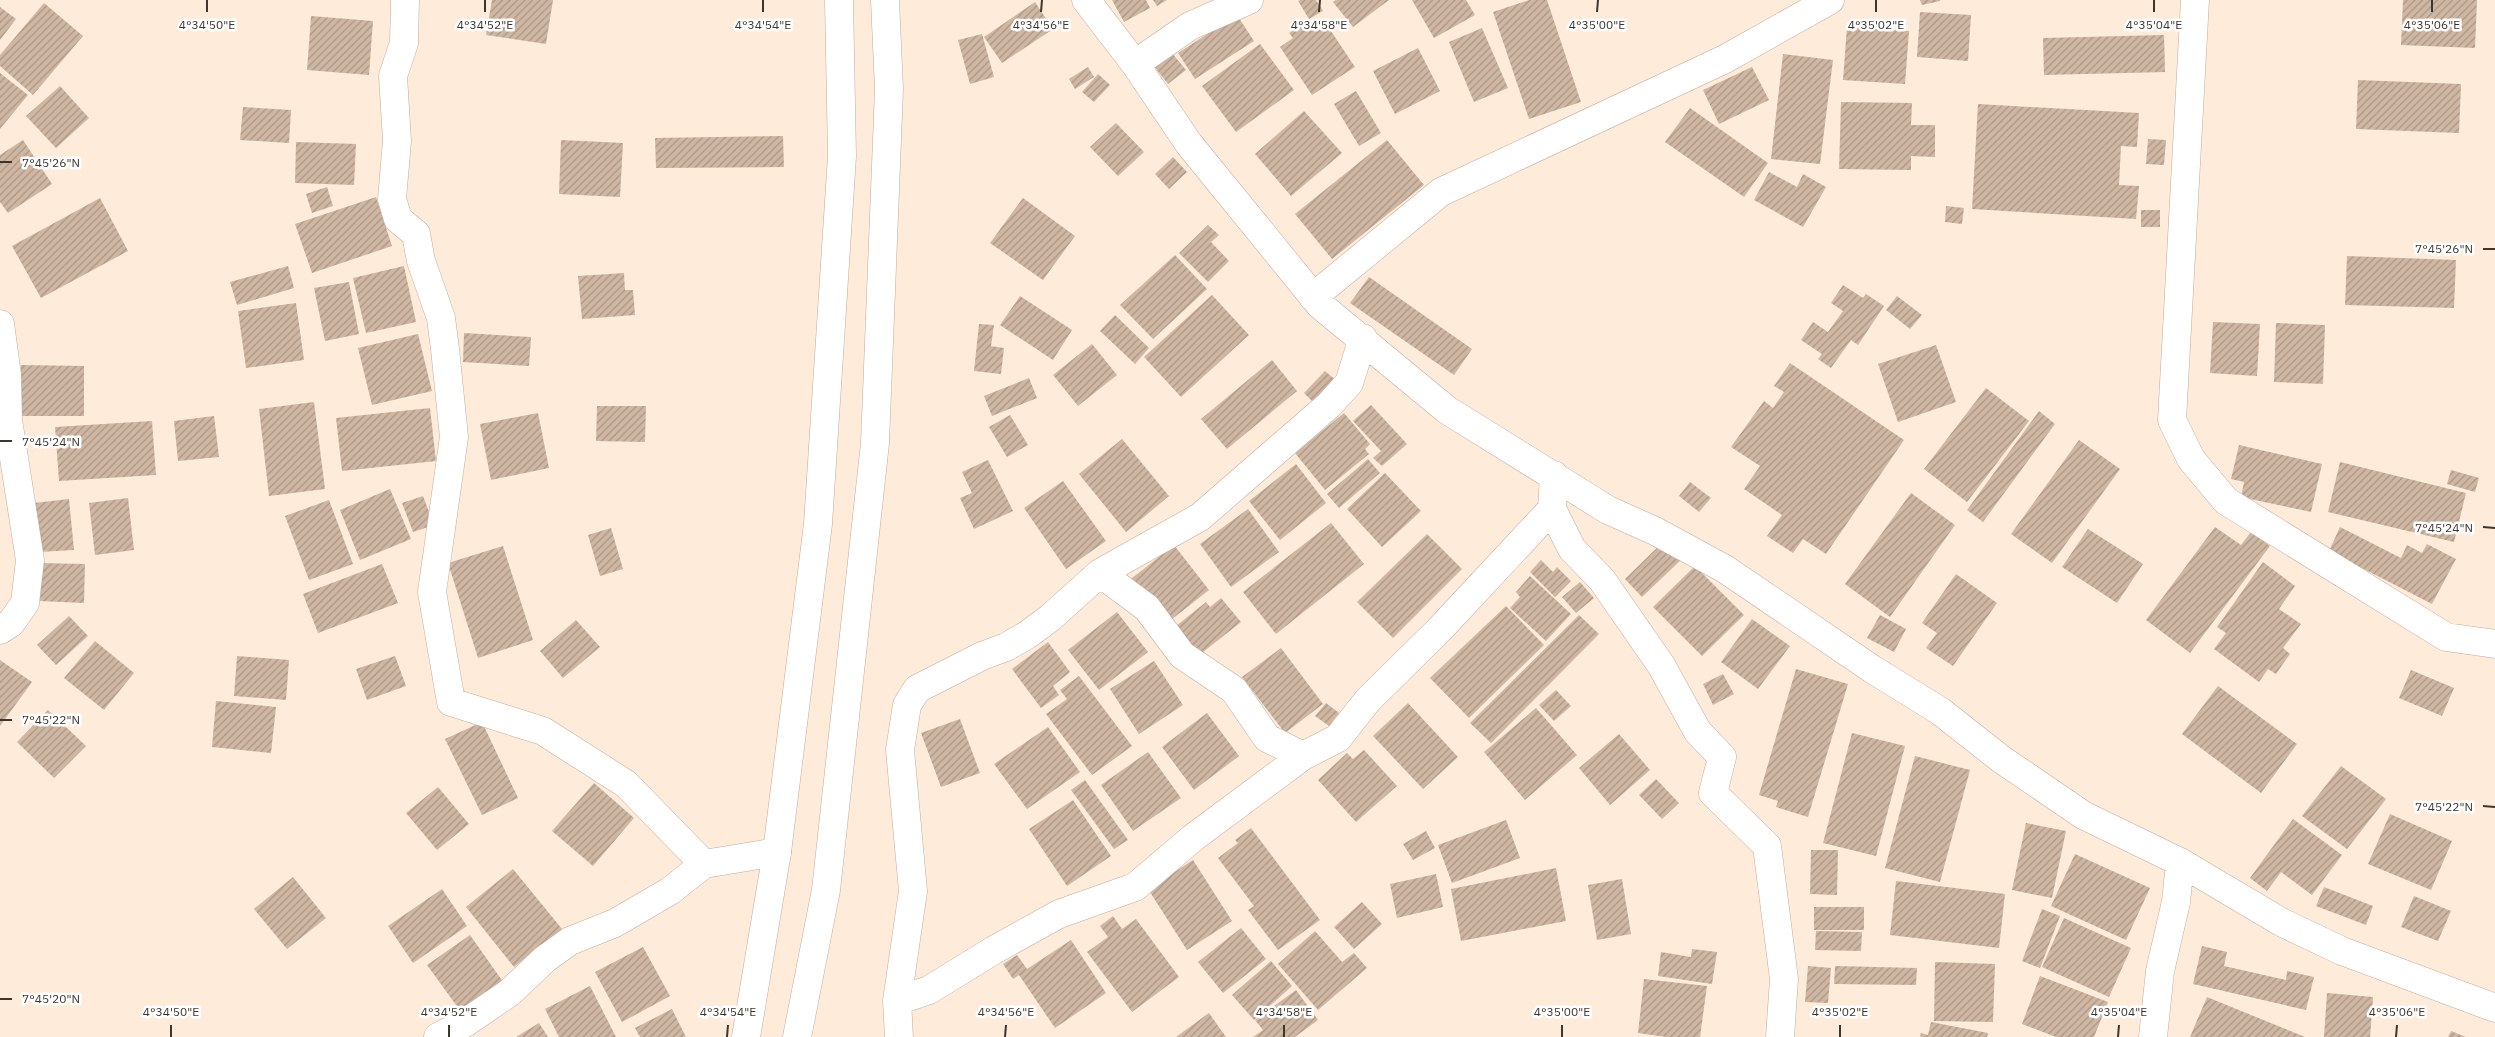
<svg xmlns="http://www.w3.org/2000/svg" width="2495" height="1037" font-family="'IBM Plex Sans',sans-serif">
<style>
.building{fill:url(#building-hatch)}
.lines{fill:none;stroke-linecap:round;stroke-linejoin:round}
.minor-casing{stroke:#c3ac97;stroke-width:29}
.secondary-casing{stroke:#c3ac97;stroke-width:29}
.minor{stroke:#fff;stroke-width:28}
.secondary{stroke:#fff;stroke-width:28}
.ticks{fill:none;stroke:#3e352c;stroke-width:2}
.ticks-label{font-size:12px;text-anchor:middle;fill:#3e352c;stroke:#fff;stroke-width:5;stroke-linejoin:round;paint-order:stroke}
</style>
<defs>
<pattern id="building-hatch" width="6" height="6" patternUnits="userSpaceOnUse" patternTransform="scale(1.25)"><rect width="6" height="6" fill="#cfb7a3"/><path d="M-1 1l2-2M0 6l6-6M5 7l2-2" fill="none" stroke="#a99685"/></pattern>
</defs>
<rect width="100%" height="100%" fill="#ffebda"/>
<path class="building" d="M 492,0 L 553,0 L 546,44 L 486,35 Z
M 1112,0 L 1146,0 L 1150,8 L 1124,22 Z
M 1153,0 L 1167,0 L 1157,6 Z
M 1300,0 L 1316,0 L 1323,11 L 1309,19 L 1298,1 Z
M 1336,0 L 1389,0 L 1353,27 L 1333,2 Z
M 1412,0 L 1466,0 L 1475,15 L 1434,38 Z
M 1529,0 L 1547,0 L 1581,102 L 1529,119 L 1493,12 Z
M 1920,0 L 1940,0 L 1940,1 L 1922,5 Z
M 2403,0 L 2477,0 L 2475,48 L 2401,45 Z
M 1035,2 L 1053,29 L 1002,63 L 984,37 Z
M 44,3 L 83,36 L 33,95 L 0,66 L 0,55 Z
M 0,7 L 16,19 L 0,40 Z
M 1920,12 L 1971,15 L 1968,61 L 1917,57 Z
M 1237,15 L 1254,41 L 1195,79 L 1178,53 Z
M 311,16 L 373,21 L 369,75 L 307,70 Z
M 1323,19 L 1355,67 L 1312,95 L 1280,47 L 1293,38 L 1289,33 L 1308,21 L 1311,27 Z
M 1847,27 L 1909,31 L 1905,84 L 1843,80 Z
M 1482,28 L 1508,88 L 1474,102 L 1449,42 Z
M 982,34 L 994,77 L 970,84 L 958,40 Z
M 2164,35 L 2165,72 L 2044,75 L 2043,38 Z
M 1260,44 L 1294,90 L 1236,132 L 1202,86 Z
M 1167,47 L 1186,70 L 1168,84 L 1150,61 Z
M 1418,48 L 1440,91 L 1395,114 L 1373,71 Z
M 1783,54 L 1833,60 L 1820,164 L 1771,159 Z
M 1088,67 L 1094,77 L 1075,89 L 1069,79 Z
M 1752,67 L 1769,100 L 1719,124 L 1703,90 Z
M 0,73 L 28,95 L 0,129 Z
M 1098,74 L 1110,85 L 1094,102 L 1082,92 Z
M 2358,80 L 2461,84 L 2459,133 L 2356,129 Z
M 60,86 L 89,118 L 56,148 L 26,116 Z
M 1356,91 L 1381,133 L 1359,146 L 1334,104 Z
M 1841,102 L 1912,103 L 1911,125 L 1935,125 L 1935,157 L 1911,156 L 1911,170 L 1839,169 Z
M 1978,104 L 2139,113 L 2137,147 L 2121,146 L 2119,185 L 2139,186 L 2136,219 L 1972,209 Z
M 243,107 L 291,110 L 289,143 L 240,140 Z
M 1690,108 L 1768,163 L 1744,197 L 1665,142 Z
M 1304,111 L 1342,153 L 1291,196 L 1255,154 Z
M 1116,123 L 1144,152 L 1118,176 L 1090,147 Z
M 783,136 L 784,167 L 656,168 L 655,138 Z
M 2148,139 L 2166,140 L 2164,165 L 2146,164 Z
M 23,140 L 52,184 L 8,213 L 0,202 L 0,155 Z
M 561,140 L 623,143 L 620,197 L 559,194 Z
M 1387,140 L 1424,185 L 1332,259 L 1295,214 Z
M 296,142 L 356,144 L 354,185 L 295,183 Z
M 1173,157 L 1187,172 L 1169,189 L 1155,174 Z
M 1769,172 L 1797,187 L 1803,174 L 1826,187 L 1803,227 L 1754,200 Z
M 327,187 L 333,206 L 312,213 L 306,194 Z
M 376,197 L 392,246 L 312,273 L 295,224 Z
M 100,198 L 128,251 L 41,298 L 12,246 Z
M 1023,198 L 1075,236 L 1043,280 L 990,243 Z
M 1946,206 L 1964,208 L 1962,224 L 1945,222 Z
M 2141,210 L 2160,210 L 2160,227 L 2141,227 Z
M 1208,225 L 1219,235 L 1211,242 L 1229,261 L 1208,282 L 1179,253 Z
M 1175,255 L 1207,289 L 1153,339 L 1120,305 Z
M 2347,256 L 2456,260 L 2454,308 L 2345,305 Z
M 288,266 L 294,288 L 237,305 L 230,282 Z
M 404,266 L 416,322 L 366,333 L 353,278 Z
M 624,273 L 625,290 L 633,290 L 635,315 L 582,319 L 578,276 Z
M 1369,277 L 1472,349 L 1454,375 L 1350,303 Z
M 349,282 L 359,334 L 325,341 L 314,288 Z
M 1843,285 L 1863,298 L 1866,294 L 1884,306 L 1858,345 L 1851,340 L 1831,368 L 1818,359 L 1822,354 L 1801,340 L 1813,322 L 1828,332 L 1843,311 L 1831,303 Z
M 1212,295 L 1249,335 L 1181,397 L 1144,357 Z
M 1020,296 L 1072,330 L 1053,360 L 1000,325 Z
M 1897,296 L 1922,315 L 1910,329 L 1886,310 Z
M 296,303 L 304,360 L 246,368 L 238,311 Z
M 1115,315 L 1149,348 L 1135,364 L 1100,331 Z
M 2213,322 L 2260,324 L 2257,376 L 2210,373 Z
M 2276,323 L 2325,325 L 2323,384 L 2274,382 Z
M 979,324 L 994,325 L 991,346 L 1004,348 L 1001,374 L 974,371 Z
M 464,333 L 531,337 L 529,366 L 463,362 Z
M 418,334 L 432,391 L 372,405 L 358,348 Z
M 1092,344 L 1117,375 L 1078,406 L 1053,375 Z
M 1936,345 L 1956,402 L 1898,422 L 1878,364 Z
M 1272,360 L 1297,391 L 1227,449 L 1201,419 Z
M 1790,363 L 1904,440 L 1826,554 L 1803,539 L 1793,553 L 1767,536 L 1782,515 L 1744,489 L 1760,466 L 1731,447 L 1764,401 L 1773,408 L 1784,392 L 1774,386 Z
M 21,365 L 84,366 L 84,416 L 20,416 Z
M 1325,371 L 1338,382 L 1316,405 L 1304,393 Z
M 1029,378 L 1037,398 L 992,416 L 984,396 Z
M 1986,388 L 2029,421 L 1967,502 L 1924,469 Z
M 314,402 L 325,489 L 269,496 L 259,409 Z
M 1371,405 L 1407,444 L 1382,466 L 1373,458 L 1381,451 L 1353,421 Z
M 597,406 L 646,406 L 645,442 L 596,441 Z
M 430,408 L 436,461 L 342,471 L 336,418 Z
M 2039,411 L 2055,424 L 1983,522 L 1967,510 Z
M 538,413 L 549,468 L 491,480 L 480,424 Z
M 1344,413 L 1370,444 L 1365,449 L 1369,454 L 1325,490 L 1295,453 Z
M 1010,415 L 1028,445 L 1007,457 L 989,427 Z
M 214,416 L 219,457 L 178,461 L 174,421 Z
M 152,421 L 156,475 L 59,481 L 55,427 Z
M 1122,439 L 1169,496 L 1126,532 L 1079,474 Z
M 2079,440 L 2120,469 L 2052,563 L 2011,534 Z
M 2239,445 L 2322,464 L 2311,512 L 2241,497 L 2244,482 L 2231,479 Z
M 1368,459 L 1380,473 L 1339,508 L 1327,494 Z
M 988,460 L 1013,511 L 974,529 L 960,498 L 972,493 L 962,472 Z
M 2340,462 L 2466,493 L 2454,542 L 2328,512 Z
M 1296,464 L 1326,503 L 1280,540 L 1249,501 Z
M 2451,470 L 2479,478 L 2475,492 L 2447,484 Z
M 1385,473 L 1421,511 L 1382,547 L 1347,509 Z
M 1063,481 L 1106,541 L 1066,569 L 1024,508 Z
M 1690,482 L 1711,498 L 1699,512 L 1679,496 Z
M 390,489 L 411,539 L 360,560 L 340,510 Z
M 1911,493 L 1955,525 L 1890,617 L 1845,584 Z
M 423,496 L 434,525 L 413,532 L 402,503 Z
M 128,498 L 134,550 L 95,555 L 89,503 Z
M 69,499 L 74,550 L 39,552 L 34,503 Z
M 329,500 L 353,564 L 309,580 L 285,516 Z
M 1248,509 L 1279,552 L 1231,587 L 1200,544 Z
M 1331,523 L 1364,564 L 1276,634 L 1243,592 Z
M 2215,527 L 2241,545 L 2251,532 L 2270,546 L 2190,653 L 2146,620 Z
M 2340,527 L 2401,558 L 2407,545 L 2422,553 L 2427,544 L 2456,559 L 2432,604 L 2329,551 Z
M 611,528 L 623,569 L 600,576 L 588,535 Z
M 2088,529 L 2143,564 L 2117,603 L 2062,567 Z
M 1427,534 L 1462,569 L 1393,638 L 1357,602 Z
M 1666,539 L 1683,558 L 1642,597 L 1625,579 Z
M 1174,545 L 1209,590 L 1167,623 L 1131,579 Z
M 503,546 L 533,640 L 478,658 L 448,563 Z
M 1541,560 L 1553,572 L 1557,567 L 1571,581 L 1555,597 L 1530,572 Z
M 2263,562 L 2295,586 L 2279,609 L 2301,624 L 2283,648 L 2290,654 L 2276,674 L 2268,669 L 2259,682 L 2214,649 L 2226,633 L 2217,627 Z
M 41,563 L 85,564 L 84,603 L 40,601 Z
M 382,564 L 398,603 L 318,633 L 303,594 Z
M 1695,566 L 1744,615 L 1702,656 L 1653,607 Z
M 1956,574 L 1997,603 L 1953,666 L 1926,648 L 1937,633 L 1922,623 Z
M 1530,576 L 1571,614 L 1546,641 L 1510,608 L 1520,597 L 1516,592 Z
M 1580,582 L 1594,598 L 1576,613 L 1562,597 Z
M 1221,598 L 1241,622 L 1193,660 L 1170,631 L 1206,602 L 1210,607 Z
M 1506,606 L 1544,645 L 1469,718 L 1430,678 Z
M 1117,612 L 1148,652 L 1099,690 L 1068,650 Z
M 1579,615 L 1599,634 L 1491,743 L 1470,723 Z
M 1880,615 L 1906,629 L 1894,652 L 1867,638 Z
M 69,616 L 88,636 L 56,665 L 37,645 Z
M 1752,619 L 1790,646 L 1758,689 L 1721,662 Z
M 576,620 L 600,647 L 563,678 L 540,651 Z
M 95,641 L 134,673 L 104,710 L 64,678 Z
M 1048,642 L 1070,672 L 1053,686 L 1059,695 L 1041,708 L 1012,669 Z
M 1281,648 L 1323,704 L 1285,733 L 1242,677 Z
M 237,656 L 289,660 L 286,700 L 234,696 Z
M 395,656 L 406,686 L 367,700 L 356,669 Z
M 0,660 L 32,682 L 0,726 Z
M 1154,661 L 1183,705 L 1139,734 L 1110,689 Z
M 1796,669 L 1848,684 L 1808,817 L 1776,807 L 1778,801 L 1759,795 Z
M 2411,670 L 2454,688 L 2442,716 L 2399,698 Z
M 1723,674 L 1734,694 L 1713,705 L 1703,684 Z
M 1079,676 L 1132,746 L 1092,775 L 1046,714 L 1067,699 L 1060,690 Z
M 2218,686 L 2297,744 L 2261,793 L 2182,734 Z
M 1556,690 L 1571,706 L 1554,721 L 1539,705 Z
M 216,701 L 276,707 L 271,753 L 212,747 Z
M 1326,703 L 1339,713 L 1329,726 L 1315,716 Z
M 1408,703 L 1458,757 L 1423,789 L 1373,736 Z
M 1536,708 L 1577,755 L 1525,800 L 1484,752 Z
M 48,710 L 86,746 L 54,778 L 17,742 Z
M 1207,713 L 1239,756 L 1194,790 L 1162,747 Z
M 960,719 L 980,773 L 941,787 L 921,733 Z
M 482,722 L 518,798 L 482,815 L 445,739 Z
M 1048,727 L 1080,772 L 1027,809 L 994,764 Z
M 1852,733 L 1905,746 L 1876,856 L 1823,843 Z
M 1619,734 L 1650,770 L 1610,805 L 1579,768 Z
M 1364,750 L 1397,786 L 1356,822 L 1318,780 L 1347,753 L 1353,759 Z
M 1148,752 L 1181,798 L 1133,831 L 1101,785 Z
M 1915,756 L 1970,770 L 1940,882 L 1885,868 Z
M 2341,766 L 2386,799 L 2347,849 L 2302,816 Z
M 1656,779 L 1679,803 L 1662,819 L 1639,795 Z
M 1085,780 L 1128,840 L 1114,849 L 1071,790 Z
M 594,783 L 634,818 L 593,866 L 552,831 Z
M 438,787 L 469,824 L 437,850 L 406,813 Z
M 1073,800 L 1111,856 L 1067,886 L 1029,829 Z
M 2390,814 L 2452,841 L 2431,890 L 2368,864 Z
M 2293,819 L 2342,855 L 2312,895 L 2281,872 L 2267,891 L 2250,878 Z
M 1506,820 L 1520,858 L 1452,883 L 1438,845 Z
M 2026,823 L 2066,831 L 2052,898 L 2012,890 Z
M 1251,828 L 1320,920 L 1278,950 L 1248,910 L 1254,906 L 1218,858 L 1238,843 L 1235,840 Z
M 1426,831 L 1435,848 L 1413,860 L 1403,844 Z
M 1811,850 L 1838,850 L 1837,895 L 1810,894 Z
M 2075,854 L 2150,888 L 2126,940 L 2051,906 Z
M 1193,860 L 1232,921 L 1187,950 L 1148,889 Z
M 1556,868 L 1566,921 L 1461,941 L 1451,889 Z
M 513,869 L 562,929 L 514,967 L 466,907 Z
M 1436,874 L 1443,907 L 1397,918 L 1390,884 Z
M 293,877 L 326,918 L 287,949 L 254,909 Z
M 1622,879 L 1631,934 L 1597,940 L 1588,885 Z
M 1896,881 L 2005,894 L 1999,948 L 1890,935 Z
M 2324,887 L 2373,906 L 2366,925 L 2316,906 Z
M 442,889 L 467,926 L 413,963 L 388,926 Z
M 2414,896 L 2451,911 L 2438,941 L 2401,927 Z
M 1362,902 L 1382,924 L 1354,949 L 1334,927 Z
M 1814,907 L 1864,907 L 1864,930 L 1814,930 Z
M 2042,909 L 2060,916 L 2040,968 L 2022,961 Z
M 1113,916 L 1122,929 L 1136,919 L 1179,977 L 1132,1012 L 1087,952 L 1108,937 L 1100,926 Z
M 2064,918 L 2131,948 L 2109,997 L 2042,967 Z
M 1241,928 L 1266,959 L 1223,993 L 1198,962 Z
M 1315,931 L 1342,962 L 1354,953 L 1367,968 L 1318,1010 L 1278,964 Z
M 1816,931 L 1862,932 L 1861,951 L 1815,950 Z
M 470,935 L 506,986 L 464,1016 L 427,965 Z
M 1071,940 L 1106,993 L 1055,1028 L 1019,975 L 1013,979 L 1003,964 L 1017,955 L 1027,969 Z
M 2202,946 L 2227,952 L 2224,966 L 2286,980 L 2287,971 L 2314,977 L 2306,1010 L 2193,984 Z
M 643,947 L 670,996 L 622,1022 L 595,972 Z
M 1692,949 L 1717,952 L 1712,984 L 1658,976 L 1661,952 L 1691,957 Z
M 1271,961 L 1292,986 L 1254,1020 L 1232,995 Z
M 1935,962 L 1995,964 L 1993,1022 L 1934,1021 Z
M 1808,966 L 1831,968 L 1828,1003 L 1805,1002 Z
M 1835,966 L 1917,968 L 1916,985 L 1834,984 Z
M 2040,976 L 2108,1002 L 2094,1037 L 2056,1037 L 2022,1024 Z
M 1644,979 L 1707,986 L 1700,1037 L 1666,1037 L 1638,1033 Z
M 590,986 L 616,1037 L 559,1037 L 545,1009 Z
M 1296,990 L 1318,1020 L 1295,1037 L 1253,1037 L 1263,1030 L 1255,1020 Z
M 2327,993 L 2373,997 L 2370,1037 L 2324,1037 Z
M 2207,997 L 2305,1037 L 2190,1037 Z
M 672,1009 L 686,1037 L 640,1037 L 635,1028 Z
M 1209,1013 L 1226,1037 L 1176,1037 Z
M 1931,1022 L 1988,1033 L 1987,1037 L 1920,1037 L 1921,1033 L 1928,1035 Z
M 539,1023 L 548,1037 L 516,1037 Z
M 2451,1031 L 2466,1037 L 2448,1037 Z"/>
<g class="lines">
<defs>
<path id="minor" d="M 405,0 L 404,43 L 393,76 L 397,141 L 392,199 L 398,219 L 416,234 L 421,261 L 441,318 L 445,349 L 454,437 L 432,592 L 451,702 L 543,731 L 626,784 L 704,864
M 1086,0 L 1135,64 L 1189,144 L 1320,305 L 1447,410 L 1608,510 L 1655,531 L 1725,569 L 1872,669 L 1940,711 L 2001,759 L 2083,815 L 2180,862 L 2281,922 L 2342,951 L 2495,1008
M 2195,0 L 2172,420 L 2191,459 L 2226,501 L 2446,637 L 2495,644
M 1135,64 L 1190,26 L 1249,0
M 1313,297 L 1441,192 L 1725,59 L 1830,0
M 0,324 L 7,375 L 8,420 L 30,560 L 25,603 L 11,623 L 0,630
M 1554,475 L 1552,509 L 1572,549 L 1602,580 L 1661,665 L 1698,732 L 1722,757 L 1713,793 L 1767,846 L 1784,979 L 1780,1037
M 1100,573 L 1147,608 L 1182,655 L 1234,690 L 1267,738 L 1303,756 L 1338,738 L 1368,700 L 1440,629 L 1552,509
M 897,1001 L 929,990 L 994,950 L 1059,914 L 1135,887 L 1194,837 L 1303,756
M 438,1037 L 465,1023 L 509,993 L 545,959 L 570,941 L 615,923 L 670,891 L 704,864 L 777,852
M 899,1037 L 897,1001 L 913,891 L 900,750 L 907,705 L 917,689 L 982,656 L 1006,647 L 1027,635 L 1050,618 L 1100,573 L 1200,517 L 1329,405 L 1349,383 L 1363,338
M 2153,1037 L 2160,971 L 2176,902 L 2180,862"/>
<path id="secondary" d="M 746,1037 L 777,852 L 818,524 L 842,156 L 839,0
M 797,1037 L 826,890 L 875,443 L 889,89 L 885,0"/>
</defs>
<use href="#minor" class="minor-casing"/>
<use href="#secondary" class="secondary-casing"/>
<use href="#minor" class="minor"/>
<use href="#secondary" class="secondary"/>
</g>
<path class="ticks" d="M 207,12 L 207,0M 485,12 L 485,0M 763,12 L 763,0M 1041,12 L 1042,0M 1319,12 L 1320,0M 1597,12 L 1598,0M 1876,12 L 1876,0M 2154,12 L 2154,0M 2432,12 L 2432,0M 0,162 L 12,162M 2483,249 L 2495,249M 0,441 L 12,441M 2483,527 L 2495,528M 0,720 L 12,720M 2483,806 L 2495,807M 0,999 L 12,999M 171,1037 L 171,1025M 449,1037 L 449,1025M 727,1037 L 728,1025M 1005,1037 L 1006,1025M 1284,1037 L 1284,1025M 1562,1037 L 1562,1025M 1840,1037 L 1840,1025M 2118,1037 L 2119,1025M 2396,1037 L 2397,1025"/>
<g class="ticks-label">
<text x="207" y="29">4°34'50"E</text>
<text x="485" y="29">4°34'52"E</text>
<text x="763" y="29">4°34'54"E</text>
<text x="1041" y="29">4°34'56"E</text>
<text x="1319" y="29">4°34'58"E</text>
<text x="1597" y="29">4°35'00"E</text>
<text x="1876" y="29">4°35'02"E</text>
<text x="2154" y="29">4°35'04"E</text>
<text x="2432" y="29">4°35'06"E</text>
<text x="51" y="167">7°45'26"N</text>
<text x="2444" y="253">7°45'26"N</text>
<text x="51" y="446">7°45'24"N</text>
<text x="2444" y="532">7°45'24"N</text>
<text x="51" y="724">7°45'22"N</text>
<text x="2444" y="811">7°45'22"N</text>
<text x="51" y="1003">7°45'20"N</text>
<text x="171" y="1016">4°34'50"E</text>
<text x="449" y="1016">4°34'52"E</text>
<text x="728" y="1016">4°34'54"E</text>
<text x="1006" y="1016">4°34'56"E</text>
<text x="1284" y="1016">4°34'58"E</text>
<text x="1562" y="1016">4°35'00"E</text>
<text x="1840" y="1016">4°35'02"E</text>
<text x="2119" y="1016">4°35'04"E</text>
<text x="2397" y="1016">4°35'06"E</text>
</g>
</svg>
